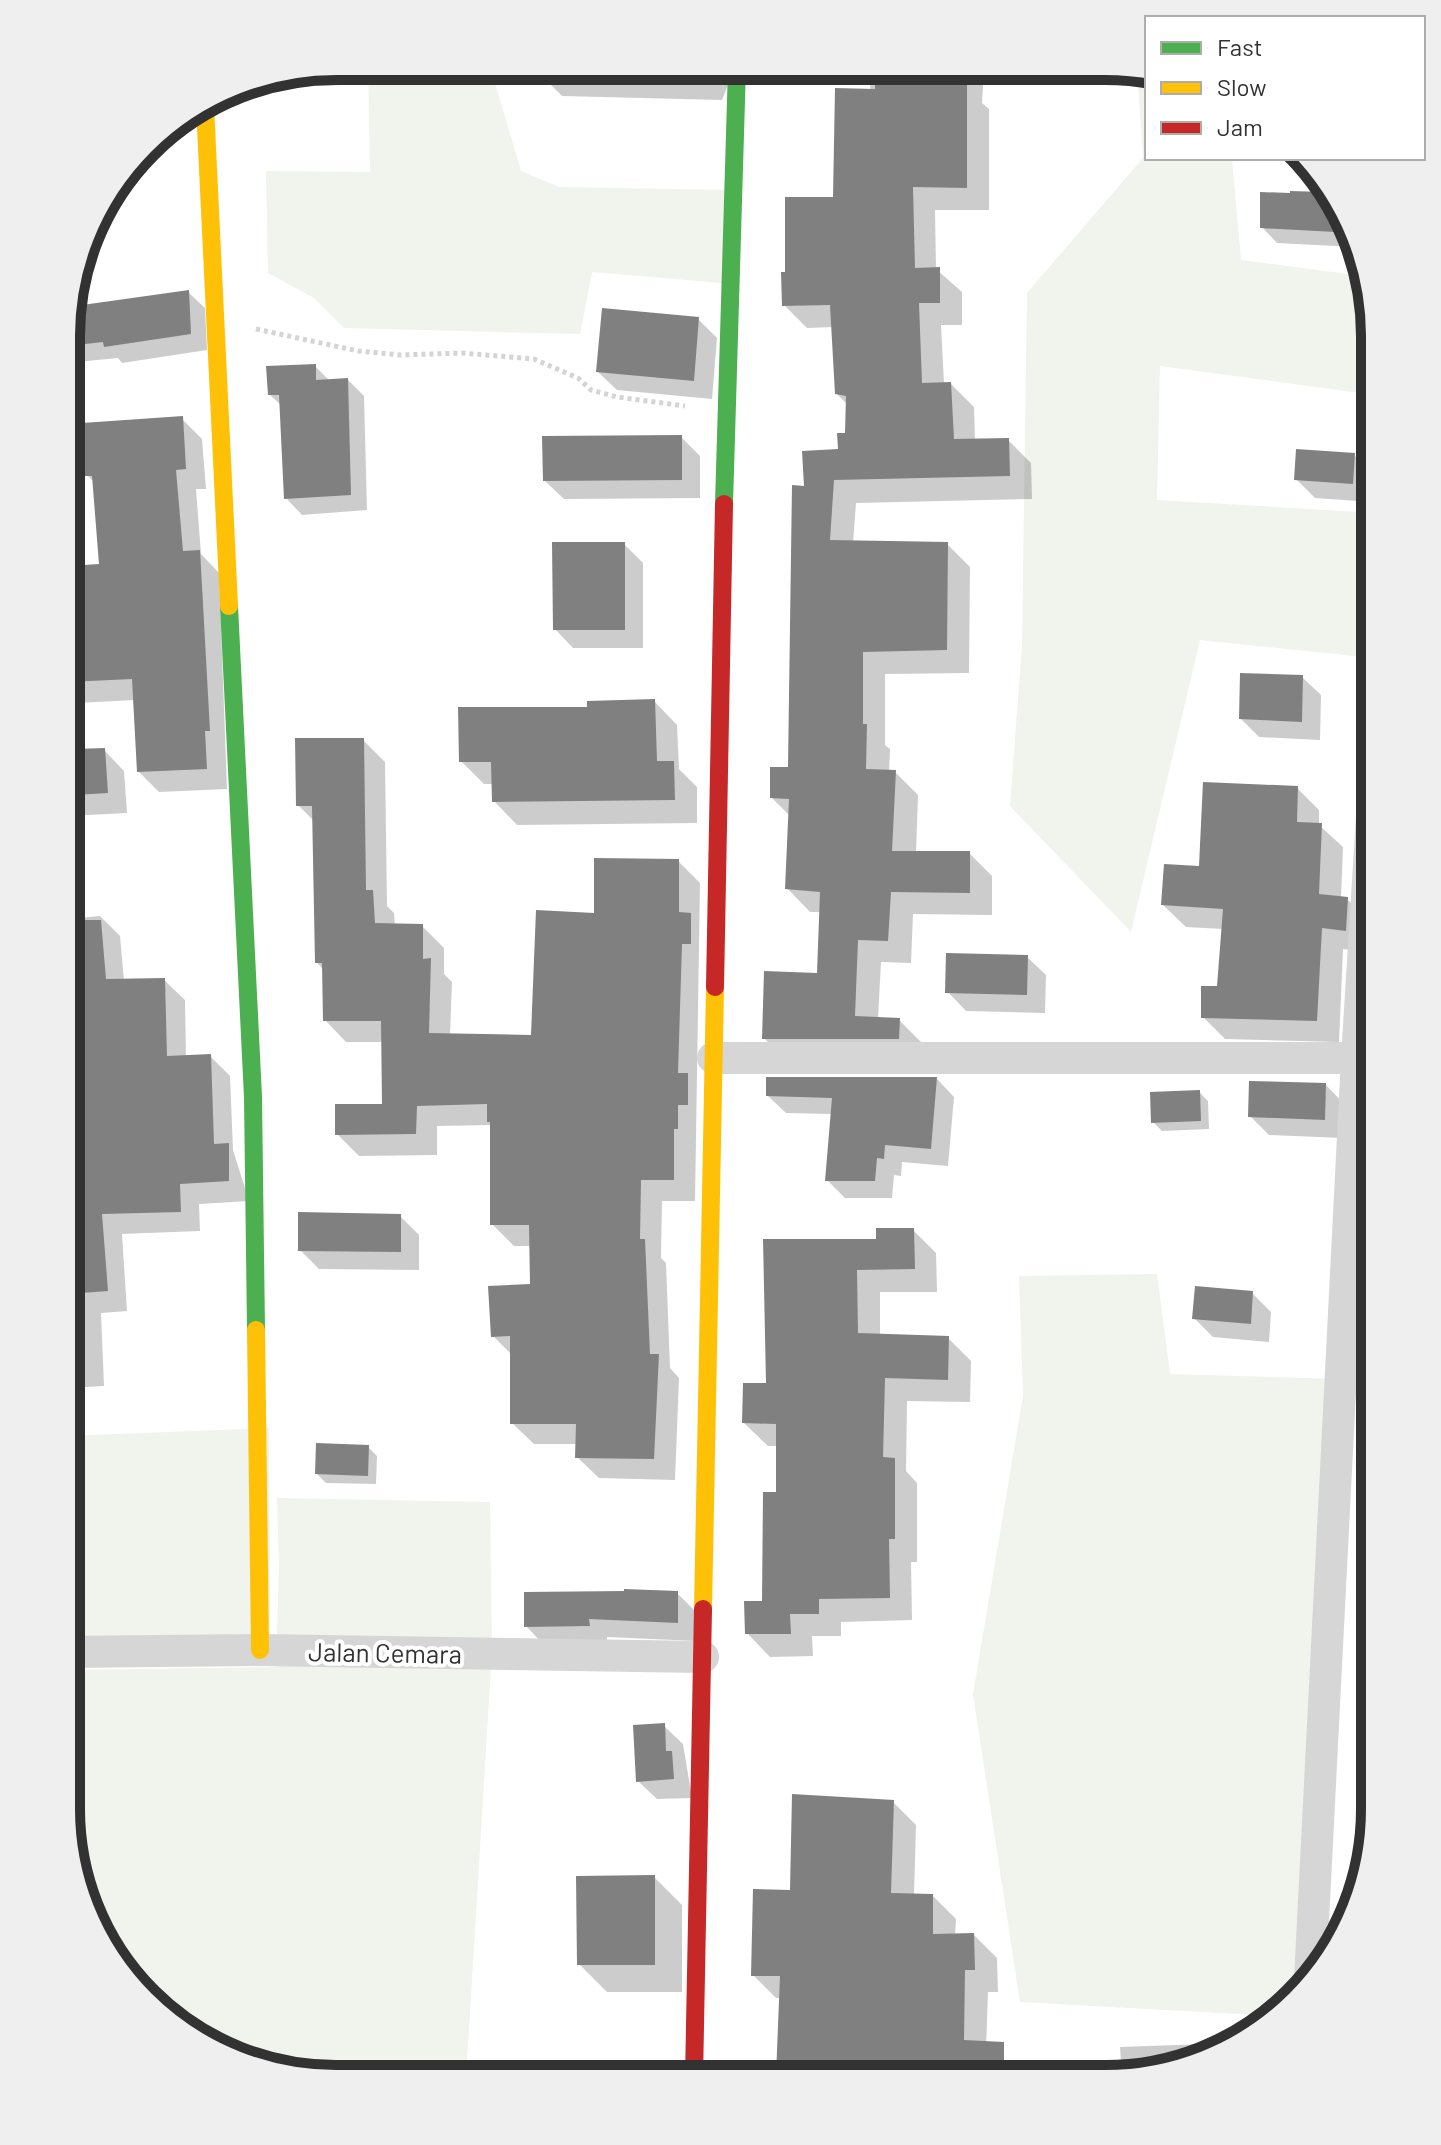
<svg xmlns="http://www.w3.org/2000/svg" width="1441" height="2145" font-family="Barlow,sans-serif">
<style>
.green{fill:#f1f3ed}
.shadow{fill:#0003}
.building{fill:#808080}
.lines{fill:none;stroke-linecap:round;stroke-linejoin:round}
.path{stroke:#d4d4d4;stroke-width:5;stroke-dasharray:4 4;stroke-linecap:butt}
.street{stroke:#d6d6d6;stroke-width:32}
.fast{stroke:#4caf50;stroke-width:18}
.slow{stroke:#ffc107;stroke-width:18}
.jam{stroke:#c62828;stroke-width:18}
.labels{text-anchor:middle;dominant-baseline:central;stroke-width:8;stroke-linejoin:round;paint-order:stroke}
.street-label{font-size:26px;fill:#323232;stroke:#fff}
.rim{fill:none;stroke:#323232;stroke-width:10}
</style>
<rect width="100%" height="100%" fill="#fff"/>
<path class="green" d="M 368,66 L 490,66 L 521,171 L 559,187 L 732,190 L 733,284 L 592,272 L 580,334 L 344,328 L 314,298 L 268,273 L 266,171 L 370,172 Z
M 1137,68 L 1147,71 L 1147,158 L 1235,158 L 1232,159 L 1241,260 L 1363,276 L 1375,336 L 1375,395 L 1160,366 L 1157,500 L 1375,513 L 1375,658 L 1200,640 L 1131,932 L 1010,806 L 1022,646 L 1027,293 L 1143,158 Z
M 1157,1274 L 1170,1374 L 1341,1379 L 1313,1976 L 1276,2016 L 1020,2002 L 973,1694 L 1023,1396 L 1019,1276 Z
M 269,1428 L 270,1654 L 66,1657 L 67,1436 Z
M 277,1498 L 490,1502 L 492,1651 L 466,2077 L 301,2077 L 172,2023 L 87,1913 L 66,1809 L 66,1670 L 276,1667 L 279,1566 Z"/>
<path class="shadow" d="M 336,66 L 345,66 L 346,85 L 272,87 L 263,78 Z
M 540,67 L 735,67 L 722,100 L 562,96 L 540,74 Z
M 871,68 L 984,68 L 982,103 L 989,109 L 989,210 L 935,210 L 936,269 L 962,292 L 962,325 L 941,325 L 944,384 L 951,384 L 974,407 L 975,440 L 1008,440 L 1031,463 L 1032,499 L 856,503 L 853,543 L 947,544 L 970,567 L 969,673 L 885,674 L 885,745 L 890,749 L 889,772 L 895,772 L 918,795 L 916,853 L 969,853 L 992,876 L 992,915 L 913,914 L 911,963 L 881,962 L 878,1019 L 899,1020 L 922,1043 L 786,1061 L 764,1038 L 819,975 L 821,912 L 810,912 L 787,888 L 790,816 L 772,798 L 790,769 L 806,488 L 840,451 L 847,435 L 848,405 L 837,394 L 833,327 L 807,328 L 784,305 L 787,274 L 835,199 L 870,91 Z
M 1325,195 L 1354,232 L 1355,247 L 1277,243 L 1262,227 Z
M 80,265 L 83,307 L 188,292 L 205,308 L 207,350 L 122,363 L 118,358 L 77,362 L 68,354 L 68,300 Z
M 698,319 L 717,338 L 712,399 L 617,390 L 598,372 Z
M 315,366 L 330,381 L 348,380 L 364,396 L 367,510 L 302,515 L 286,498 L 282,406 L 270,395 Z
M 182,419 L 202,439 L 206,489 L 196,489 L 201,554 L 219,573 L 227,789 L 159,792 L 139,772 L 135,700 L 77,703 L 76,751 L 104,750 L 124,771 L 127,813 L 68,816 L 68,568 L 102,566 L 95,483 L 87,475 Z
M 681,437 L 700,456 L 700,498 L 564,499 L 545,481 Z
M 1354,455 L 1373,474 L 1371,502 L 1315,498 L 1296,479 Z
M 624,544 L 643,563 L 643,648 L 573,648 L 555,629 Z
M 1302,677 L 1321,695 L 1320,740 L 1259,737 L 1241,719 Z
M 654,701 L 677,725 L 679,769 L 697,787 L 697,823 L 517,825 L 494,801 L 493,784 L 484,784 L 461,761 L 589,709 Z
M 363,740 L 385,762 L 387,906 L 394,913 L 395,926 L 422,926 L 444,948 L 444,974 L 452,982 L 450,1035 L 533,1037 L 596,915 L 678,861 L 700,883 L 695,1201 L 662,1201 L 661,1258 L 666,1263 L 670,1368 L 679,1378 L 675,1480 L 599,1478 L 577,1457 L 577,1444 L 534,1444 L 512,1423 L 512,1355 L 493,1336 L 532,1286 L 532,1246 L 514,1246 L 492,1224 L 492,1125 L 437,1126 L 437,1155 L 359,1156 L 337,1134 L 384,1106 L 384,1042 L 346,1042 L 325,1020 L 324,970 L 317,963 L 314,821 L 298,805 Z
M 1297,788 L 1319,810 L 1319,825 L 1343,847 L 1341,898 L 1347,899 L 1369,921 L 1367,952 L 1343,949 L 1339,1042 L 1225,1039 L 1203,1017 L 1219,988 L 1223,929 L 1186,927 L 1163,905 L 1200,868 Z
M 100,916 L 120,936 L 124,981 L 164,980 L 185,1000 L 186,1057 L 210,1056 L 230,1076 L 233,1150 L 249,1201 L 199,1204 L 200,1231 L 122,1234 L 127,1311 L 101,1313 L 104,1386 L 67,1388 L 67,919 Z
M 1027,957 L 1046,975 L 1045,1013 L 966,1011 L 948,992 Z
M 937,1079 L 954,1097 L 948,1166 L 902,1162 L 901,1176 L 894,1175 L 892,1198 L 845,1198 L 827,1180 L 832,1114 L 786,1113 L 768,1096 Z
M 1326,1085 L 1344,1104 L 1343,1138 L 1269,1135 L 1250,1116 Z
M 1199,1092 L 1208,1101 L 1209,1129 L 1162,1131 L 1153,1122 Z
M 400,1216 L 419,1235 L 419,1270 L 319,1269 L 300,1250 Z
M 913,1230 L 936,1253 L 937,1292 L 880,1292 L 880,1336 L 948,1338 L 971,1361 L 970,1402 L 907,1401 L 906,1471 L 917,1483 L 917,1562 L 911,1562 L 912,1620 L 841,1622 L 841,1636 L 812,1636 L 813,1656 L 770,1657 L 747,1633 L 764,1603 L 778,1494 L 778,1446 L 768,1446 L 744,1423 L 768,1385 L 878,1241 Z
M 1252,1293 L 1271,1312 L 1269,1342 L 1213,1337 L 1194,1318 Z
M 368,1447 L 377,1456 L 376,1484 L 326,1483 L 317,1474 Z
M 677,1593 L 696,1612 L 696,1641 L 607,1637 L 607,1644 L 544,1645 L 526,1626 Z
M 664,1726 L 683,1744 L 692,1798 L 657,1799 L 638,1781 Z
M 893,1802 L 916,1825 L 914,1896 L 933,1896 L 956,1919 L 955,1936 L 974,1935 L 997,1958 L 998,1992 L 988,1992 L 986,2049 L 1003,2066 L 1003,2079 L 778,2078 L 781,1998 L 776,1998 L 753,1975 L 791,1892 Z
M 654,1877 L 682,1905 L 682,1992 L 607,1992 L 579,1964 Z
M 1235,2043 L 1209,2058 L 1122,2076 L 1120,2047 Z"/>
<path class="building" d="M 875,83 L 967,84 L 967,188 L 913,187 L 915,268 L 940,267 L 940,303 L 919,303 L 922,383 L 951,382 L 954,439 L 1009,438 L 1010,476 L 834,480 L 830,540 L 948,542 L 947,650 L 863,652 L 863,724 L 867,724 L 866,769 L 896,770 L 892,851 L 970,851 L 970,893 L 891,892 L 888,941 L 858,940 L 855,1016 L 900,1018 L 899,1039 L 762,1039 L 764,971 L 817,973 L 820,892 L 785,889 L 789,799 L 770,798 L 770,767 L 788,767 L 792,485 L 804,486 L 802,451 L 838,449 L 837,433 L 845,433 L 846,396 L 835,394 L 830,305 L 782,306 L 781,272 L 785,272 L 785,197 L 833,197 L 835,88 L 875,89 Z
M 1290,191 L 1324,192 L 1354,233 L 1260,228 L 1260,192 L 1290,193 Z
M 189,290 L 191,334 L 104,347 L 103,342 L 68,346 L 68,307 Z
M 602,308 L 699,317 L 694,381 L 596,372 Z
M 316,364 L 316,380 L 348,378 L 351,495 L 284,499 L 279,395 L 268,395 L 266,366 Z
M 183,416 L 186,469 L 176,470 L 183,551 L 200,550 L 210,731 L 205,731 L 207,769 L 137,772 L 132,679 L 68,682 L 68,566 L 99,564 L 92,476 L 85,476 L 82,423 Z
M 682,435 L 682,480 L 543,481 L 542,436 Z
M 1296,449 L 1355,453 L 1353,484 L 1294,480 Z
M 552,542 L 625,542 L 625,630 L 553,630 Z
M 1240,673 L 1303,675 L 1302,722 L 1239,719 Z
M 655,699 L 657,761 L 674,761 L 675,800 L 492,802 L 491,762 L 459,762 L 458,707 L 587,707 L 587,701 Z
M 295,738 L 364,738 L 366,890 L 373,890 L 375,923 L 423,924 L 423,959 L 431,958 L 429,1033 L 531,1035 L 536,910 L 594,913 L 594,858 L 679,859 L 679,912 L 691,913 L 691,944 L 682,944 L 678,1073 L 688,1073 L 688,1105 L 678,1105 L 678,1129 L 674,1129 L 674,1180 L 641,1180 L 640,1239 L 645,1239 L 650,1354 L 659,1354 L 654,1459 L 575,1458 L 576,1424 L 510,1424 L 510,1336 L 491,1337 L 488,1286 L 530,1284 L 529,1225 L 490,1225 L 490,1122 L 487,1122 L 487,1104 L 417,1106 L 416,1134 L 335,1135 L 335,1104 L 382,1104 L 381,1021 L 323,1021 L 322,963 L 315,963 L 312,806 L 296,806 Z
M 105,748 L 108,793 L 75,795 L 75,749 Z
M 1203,782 L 1298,786 L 1297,822 L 1322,823 L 1319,894 L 1348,897 L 1346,931 L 1322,928 L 1317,1021 L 1201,1018 L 1201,986 L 1217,986 L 1223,909 L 1161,905 L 1164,864 L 1199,866 Z
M 81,920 L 101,920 L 106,979 L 165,978 L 167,1056 L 211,1054 L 214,1144 L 229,1143 L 229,1181 L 180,1184 L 181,1212 L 102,1214 L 108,1291 L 67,1294 L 67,1198 L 73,1198 L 72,1174 L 76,1174 L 72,1106 L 77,1006 L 67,1007 L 67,941 L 80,941 Z
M 946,953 L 1028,955 L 1027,995 L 945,993 Z
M 766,1077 L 937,1077 L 931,1149 L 885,1145 L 884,1159 L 877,1158 L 875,1181 L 825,1181 L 832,1098 L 766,1096 Z
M 1249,1081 L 1326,1083 L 1325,1120 L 1248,1117 Z
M 1200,1090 L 1201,1121 L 1151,1123 L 1150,1092 Z
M 298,1212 L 401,1214 L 401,1252 L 298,1251 Z
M 876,1228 L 914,1228 L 915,1269 L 857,1270 L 858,1333 L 949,1336 L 948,1380 L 885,1378 L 883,1457 L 895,1458 L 895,1539 L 889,1539 L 890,1598 L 819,1599 L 819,1614 L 790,1614 L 791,1634 L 745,1634 L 744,1601 L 762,1601 L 763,1492 L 776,1492 L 776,1424 L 742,1423 L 743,1383 L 766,1383 L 763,1239 L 876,1239 Z
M 1195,1286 L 1253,1291 L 1251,1324 L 1192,1319 Z
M 316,1443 L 369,1445 L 368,1476 L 315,1474 Z
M 624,1589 L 678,1591 L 678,1623 L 589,1619 L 590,1626 L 524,1627 L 524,1592 L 624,1591 Z
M 665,1723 L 666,1751 L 672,1751 L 674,1779 L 636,1782 L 633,1725 Z
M 792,1794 L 894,1800 L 891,1893 L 933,1894 L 933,1934 L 974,1933 L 975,1970 L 965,1970 L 964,2040 L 1004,2042 L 1004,2072 L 872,2067 L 871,2078 L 776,2076 L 780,1976 L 751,1976 L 753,1889 L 790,1890 Z
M 655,1875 L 655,1965 L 577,1965 L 576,1876 Z"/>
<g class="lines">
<path class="path" d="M 256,329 L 358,351 L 401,355 L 462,353 L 534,359 L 578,378 L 591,390 L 617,397 L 685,406"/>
<path class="street" d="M 713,1058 L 1357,1058
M 66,1652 L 260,1650 L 703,1657
M 1310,1980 L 1357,1058 L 1375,768"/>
<path class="fast" d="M 724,504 L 737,67
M 229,606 L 253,1097 L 256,1330"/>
<path class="slow" d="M 205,106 L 229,606
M 256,1330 L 260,1650
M 703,1609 L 715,987"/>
<path class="jam" d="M 715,987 L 724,504
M 694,2078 L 703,1609"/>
</g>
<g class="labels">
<g class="street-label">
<text transform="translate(385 1652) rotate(1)">Jalan Cemara</text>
</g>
</g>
<path d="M0 0H1441V2145H0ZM336 80H1105A256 256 0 0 1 1361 336V1809A256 256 0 0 1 1105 2065H336A256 256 0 0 1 80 1809V336A256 256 0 0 1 336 80Z" fill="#efefef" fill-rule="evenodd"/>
<path class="rim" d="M336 80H1105A256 256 0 0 1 1361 336V1809A256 256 0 0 1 1105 2065H336A256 256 0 0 1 80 1809V336A256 256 0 0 1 336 80Z"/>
<rect x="1145" y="16" width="280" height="144" fill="#ffffff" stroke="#adadad" stroke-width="2"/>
<rect x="1161" y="42" width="40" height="12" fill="#4caf50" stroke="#adadad" stroke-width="2"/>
<text x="1217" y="56" font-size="24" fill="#323232">Fast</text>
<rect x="1161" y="82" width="40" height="12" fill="#ffc107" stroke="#adadad" stroke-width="2"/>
<text x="1217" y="96" font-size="24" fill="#323232">Slow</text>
<rect x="1161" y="122" width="40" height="12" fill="#c62828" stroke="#adadad" stroke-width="2"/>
<text x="1217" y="136" font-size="24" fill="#323232">Jam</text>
</svg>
